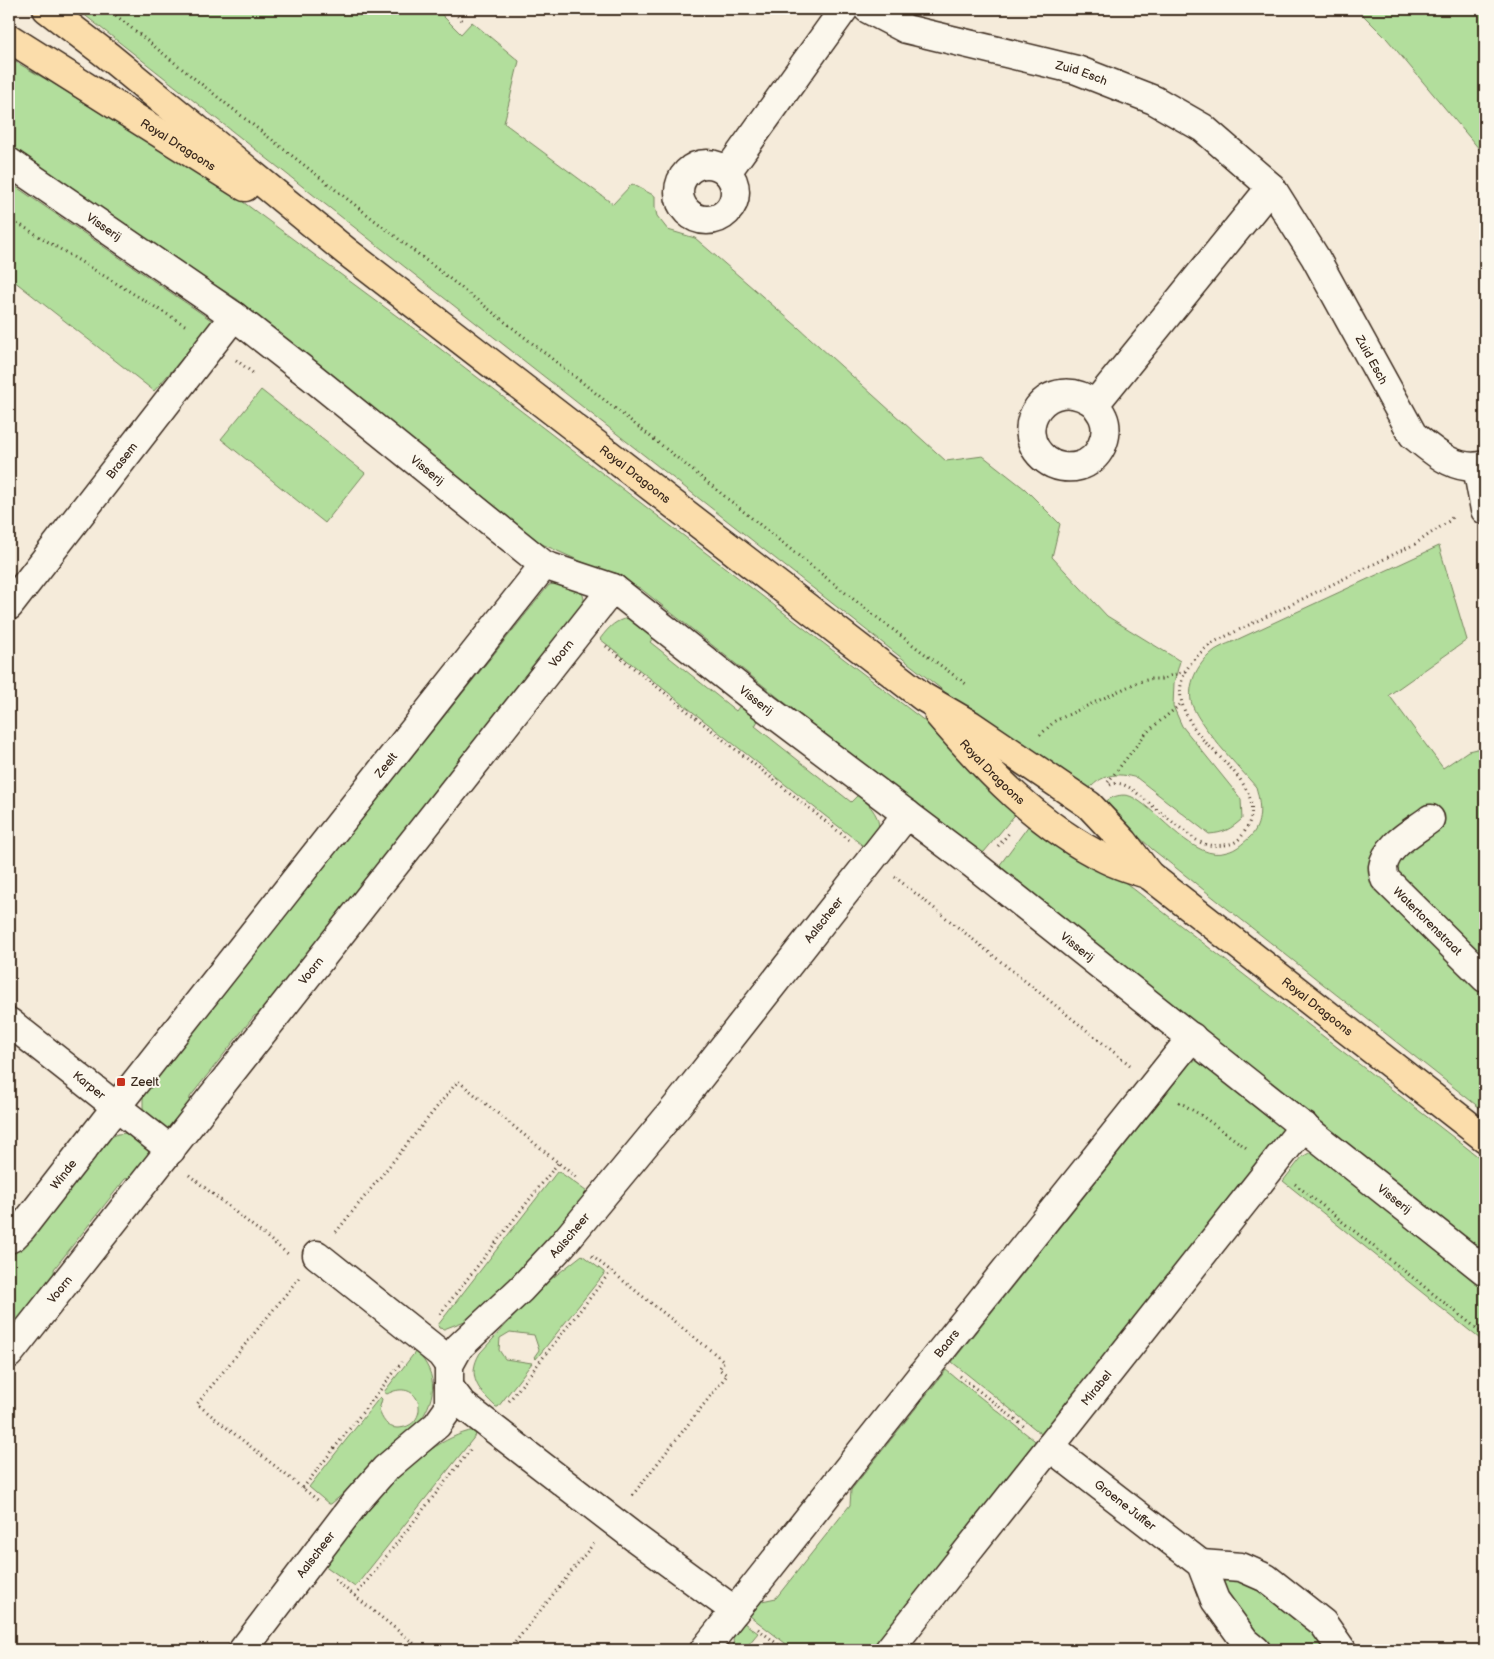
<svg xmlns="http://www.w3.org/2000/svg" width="1494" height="1659" font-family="'Balsamiq Sans',sans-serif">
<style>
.green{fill:#b2de9c;stroke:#76845d}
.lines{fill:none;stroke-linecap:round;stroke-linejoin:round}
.minor-casing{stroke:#3b2a1e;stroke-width:31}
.major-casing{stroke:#3b2a1e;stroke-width:31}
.path{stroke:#3b2a1e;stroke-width:3;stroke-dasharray:1 4;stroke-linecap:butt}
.minor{stroke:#fbf7ec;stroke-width:28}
.major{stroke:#fbddab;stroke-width:28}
.poi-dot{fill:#c8321e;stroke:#fbf7ec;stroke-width:2}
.labels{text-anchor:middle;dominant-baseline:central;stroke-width:4;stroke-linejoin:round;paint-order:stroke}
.street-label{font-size:12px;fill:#3b2a1e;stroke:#fbf7ec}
.poi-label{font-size:12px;fill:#3b2a1e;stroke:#fbf7ec;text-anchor:start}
</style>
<rect width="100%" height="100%" fill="#f5ebda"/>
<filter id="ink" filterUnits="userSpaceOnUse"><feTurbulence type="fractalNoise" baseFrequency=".02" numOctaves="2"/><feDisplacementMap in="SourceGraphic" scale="10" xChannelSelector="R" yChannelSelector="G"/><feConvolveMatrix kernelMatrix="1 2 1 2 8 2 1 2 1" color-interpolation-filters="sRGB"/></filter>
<g filter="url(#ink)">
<path class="green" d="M 77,9 L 436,9 L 461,34 L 472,22 L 519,61 L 504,123 L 613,204 L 632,184 L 655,196 L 655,207 L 657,216 L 668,230 L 695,238 L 799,328 L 946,461 L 983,456 L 1025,489 L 1060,524 L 1052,557 L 1107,616 L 1180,661 L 1174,683 L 1173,706 L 1182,726 L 1241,799 L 1242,819 C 1231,829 1224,833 1209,834 L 1137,778 C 1117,772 1100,774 1087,792 L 978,718 Z
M 1357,9 L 1485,9 L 1485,156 L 1387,39 Z
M 9,58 L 54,84 L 243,202 L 421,334 L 952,742 L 1018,811 L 984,852 L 977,855 L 640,588 L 542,544 L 237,299 L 88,205 L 9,148 Z
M 9,182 L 214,322 L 154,391 L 9,277 Z
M 261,390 L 365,473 L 325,523 L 221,439 Z
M 1439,546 L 1467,640 L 1389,695 L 1443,768 L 1468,751 L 1485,747 L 1485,1112 L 1152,849 L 1103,804 C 1111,796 1124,792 1134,798 C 1160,812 1195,863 1227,852 C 1236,850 1242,844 1249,838 C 1263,825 1261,804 1256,787 C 1240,768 1196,724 1191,701 C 1188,681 1199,662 1215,650 C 1220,647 1226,644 1232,642 Z
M 566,582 C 585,590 585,595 584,615 L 273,1007 L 254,1016 L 190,1097 L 189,1114 L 175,1128 L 166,1130 L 143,1112 L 143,1093 L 549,585 Z
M 631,618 L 656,634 L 650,642 L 736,711 L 742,703 L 760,717 L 755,726 L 851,802 L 858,795 C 869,804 884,819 877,835 C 875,840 869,844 866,848 L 600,639 C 609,627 616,619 631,618 Z
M 1032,821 L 1113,873 L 1485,1162 L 1485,1257 L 1000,872 L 999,866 Z
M 1200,1059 L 1287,1127 L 1045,1437 L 952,1362 L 1169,1090 L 1191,1062 Z
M 127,1133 C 138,1137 152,1146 149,1159 C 148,1165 142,1171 139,1177 L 125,1179 L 54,1269 L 55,1281 L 9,1340 L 9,1251 L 109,1138 L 118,1134 Z
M 1311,1152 L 1318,1152 L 1485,1283 L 1485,1343 L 1283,1181 L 1302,1157 Z
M 557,1172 L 561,1173 L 590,1194 L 524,1274 L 470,1319 L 444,1329 L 439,1328 L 438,1325 Z
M 582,1255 L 604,1272 L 604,1274 L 536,1359 L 534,1357 L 539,1350 L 534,1335 L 510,1332 L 500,1338 L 499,1350 L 505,1359 L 532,1363 L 498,1407 L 496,1407 C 479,1391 466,1376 480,1353 L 541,1287 Z
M 416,1351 C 440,1376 436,1400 416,1427 L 358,1481 L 331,1504 L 329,1504 L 309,1487 L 380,1397 L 382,1399 L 379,1410 C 382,1419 387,1428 397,1428 C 432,1428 423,1375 387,1394 L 384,1392 Z
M 946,1370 L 1039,1444 L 876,1650 L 794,1650 L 750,1616 L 762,1601 L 776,1598 L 850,1505 L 851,1490 Z
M 474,1430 L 476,1435 L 355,1587 L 324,1565 C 360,1518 414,1443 474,1430 Z
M 1217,1576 L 1251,1579 L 1335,1650 L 1266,1650 L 1248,1637 Z
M 744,1623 L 758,1633 L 744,1650 L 734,1650 L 733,1638 Z"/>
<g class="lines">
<defs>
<g id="minor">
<path id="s1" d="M 868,9 L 906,29 L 1077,70 L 1154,100 L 1203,128 L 1271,187 L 1315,257 L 1413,435 C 1434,452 1456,473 1485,465"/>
<path id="s2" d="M 9,162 L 234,316 L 312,377 L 544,565 L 613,588 L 758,702 L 973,864 L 1485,1271"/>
<circle cx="707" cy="192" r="28"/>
<path d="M 727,172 L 844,9"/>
<path d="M 1095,404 C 1048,369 1007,430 1046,460 C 1055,467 1068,469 1079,466 C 1099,461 1111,435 1103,417 C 1101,412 1097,408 1095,404 L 1271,187"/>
<path d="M 1477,467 L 1485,510"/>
<path id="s3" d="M 9,606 L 234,316"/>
<path id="s4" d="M 1430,819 C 1415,831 1386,845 1383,867 C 1383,870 1384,875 1385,879 L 1485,978"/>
<path id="s5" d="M 9,1022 L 171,1150"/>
<path id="s6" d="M 9,1239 L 13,1237 L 22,1228 L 116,1107 L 544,565"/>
<path d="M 317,1255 L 441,1354 L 449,1365"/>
<path id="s7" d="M 9,1354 L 613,588"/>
<path d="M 449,1387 L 463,1405 L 634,1537 L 735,1611"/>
<path id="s8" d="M 1050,1447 L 1201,1564 L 1215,1600 L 1245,1641 L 1256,1650"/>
<path d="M 1201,1564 L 1241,1567 L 1266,1578 L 1323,1623 L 1342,1650"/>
<path id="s9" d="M 243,1650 L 355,1503 L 385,1469 L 437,1425 L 449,1408 L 449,1365 L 459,1347 L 521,1289 L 562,1245 L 681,1101 L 907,814"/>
<path id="s10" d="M 704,1650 L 936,1357 L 1192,1037"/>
<path id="s11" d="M 889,1650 L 1304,1126"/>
</g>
<g id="major">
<path id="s12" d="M 47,9 L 107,55 L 347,252 L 923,697 L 971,725 L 1089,805 L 1124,842 L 1149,875 L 1485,1138"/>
<path id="s13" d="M 9,38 L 245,187"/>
<path id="s14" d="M 939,715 C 985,769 1041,828 1106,859 C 1120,866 1135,870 1149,875"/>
</g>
</defs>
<use href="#minor" class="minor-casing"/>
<use href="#major" class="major-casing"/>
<path class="path" d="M 108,9 C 274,144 444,273 612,406 C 730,499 844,596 966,684
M 450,9 L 463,21
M 9,218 L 188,327
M 236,360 L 253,373
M 606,646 L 849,840
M 1040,735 L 1055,721 L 1138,682 L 1151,679 L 1161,679 L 1185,671
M 1108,782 L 1147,732 L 1182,703
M 1110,785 C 1118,781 1125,785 1132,789 C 1149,803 1166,817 1183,830 C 1189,834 1195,840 1202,843 C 1209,846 1216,846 1224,845 C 1235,844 1240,840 1245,831 C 1269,792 1221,762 1200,736 C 1193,727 1185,715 1182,703 C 1175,676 1193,658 1212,643 L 1415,544 L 1449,521 L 1454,515
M 998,846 L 1010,832
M 895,877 L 1130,1065
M 1179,1102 L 1199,1114 L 1248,1149
M 189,1175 L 288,1254
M 1295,1184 L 1485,1335
M 336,1232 L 458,1081 L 577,1178
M 592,1256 L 724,1361 L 719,1369 L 727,1375 L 631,1497
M 299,1278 L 197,1404 L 320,1502
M 440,1314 L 558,1163
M 960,1376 L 1026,1428
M 509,1401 L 611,1271
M 303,1488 L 402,1362
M 335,1580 L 422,1650
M 355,1596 L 471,1449
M 758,1629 L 785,1650
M 509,1650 L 594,1543"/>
<use href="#minor" class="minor"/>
<use href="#major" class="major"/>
</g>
</g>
<rect class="poi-dot" x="116" y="1077" width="10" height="10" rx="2.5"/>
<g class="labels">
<g class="street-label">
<text stroke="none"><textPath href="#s1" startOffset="224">Zuid Esch</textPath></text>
<text stroke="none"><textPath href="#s13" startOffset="200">Royal Dragoons</textPath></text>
<text stroke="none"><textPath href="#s2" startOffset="115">Visserij</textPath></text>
<text stroke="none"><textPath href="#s1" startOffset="648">Zuid Esch</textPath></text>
<text stroke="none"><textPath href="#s3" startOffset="184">Brasem</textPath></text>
<text stroke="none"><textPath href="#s2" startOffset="520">Visserij</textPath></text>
<text stroke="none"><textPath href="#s12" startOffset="750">Royal Dragoons</textPath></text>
<text stroke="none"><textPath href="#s7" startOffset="892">Voorn</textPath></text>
<text stroke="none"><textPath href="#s2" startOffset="925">Visserij</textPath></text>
<text stroke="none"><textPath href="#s6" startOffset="606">Zeelt</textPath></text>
<text stroke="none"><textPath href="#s14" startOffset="78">Royal Dragoons</textPath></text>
<text stroke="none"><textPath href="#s9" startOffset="945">Aalscheer</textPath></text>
<text stroke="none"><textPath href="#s4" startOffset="141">Watertorenstraat</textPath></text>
<text stroke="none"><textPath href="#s2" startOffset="1330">Visserij</textPath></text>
<text stroke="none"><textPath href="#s7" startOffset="488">Voorn</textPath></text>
<text stroke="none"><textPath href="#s12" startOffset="1618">Royal Dragoons</textPath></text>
<text stroke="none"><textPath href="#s5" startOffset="102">Karper</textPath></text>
<text stroke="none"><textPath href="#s6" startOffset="85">Winde</textPath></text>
<text stroke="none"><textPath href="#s2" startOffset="1735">Visserij</textPath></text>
<text stroke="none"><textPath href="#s9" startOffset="540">Aalscheer</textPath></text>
<text stroke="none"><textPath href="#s7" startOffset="82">Voorn</textPath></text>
<text stroke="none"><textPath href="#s10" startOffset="391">Baars</textPath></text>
<text stroke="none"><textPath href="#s11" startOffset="334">Mirabel</textPath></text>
<text stroke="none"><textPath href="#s8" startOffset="95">Groene Juffer</textPath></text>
<text stroke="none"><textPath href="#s9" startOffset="120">Aalscheer</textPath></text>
</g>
<g class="poi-label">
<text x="131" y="1082">Zeelt</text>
</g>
</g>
<rect width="1494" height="1659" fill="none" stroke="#fbf7ec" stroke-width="30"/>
<rect x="15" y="15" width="1464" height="1629" fill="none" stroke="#3b2a1e" stroke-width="2" filter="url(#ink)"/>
</svg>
